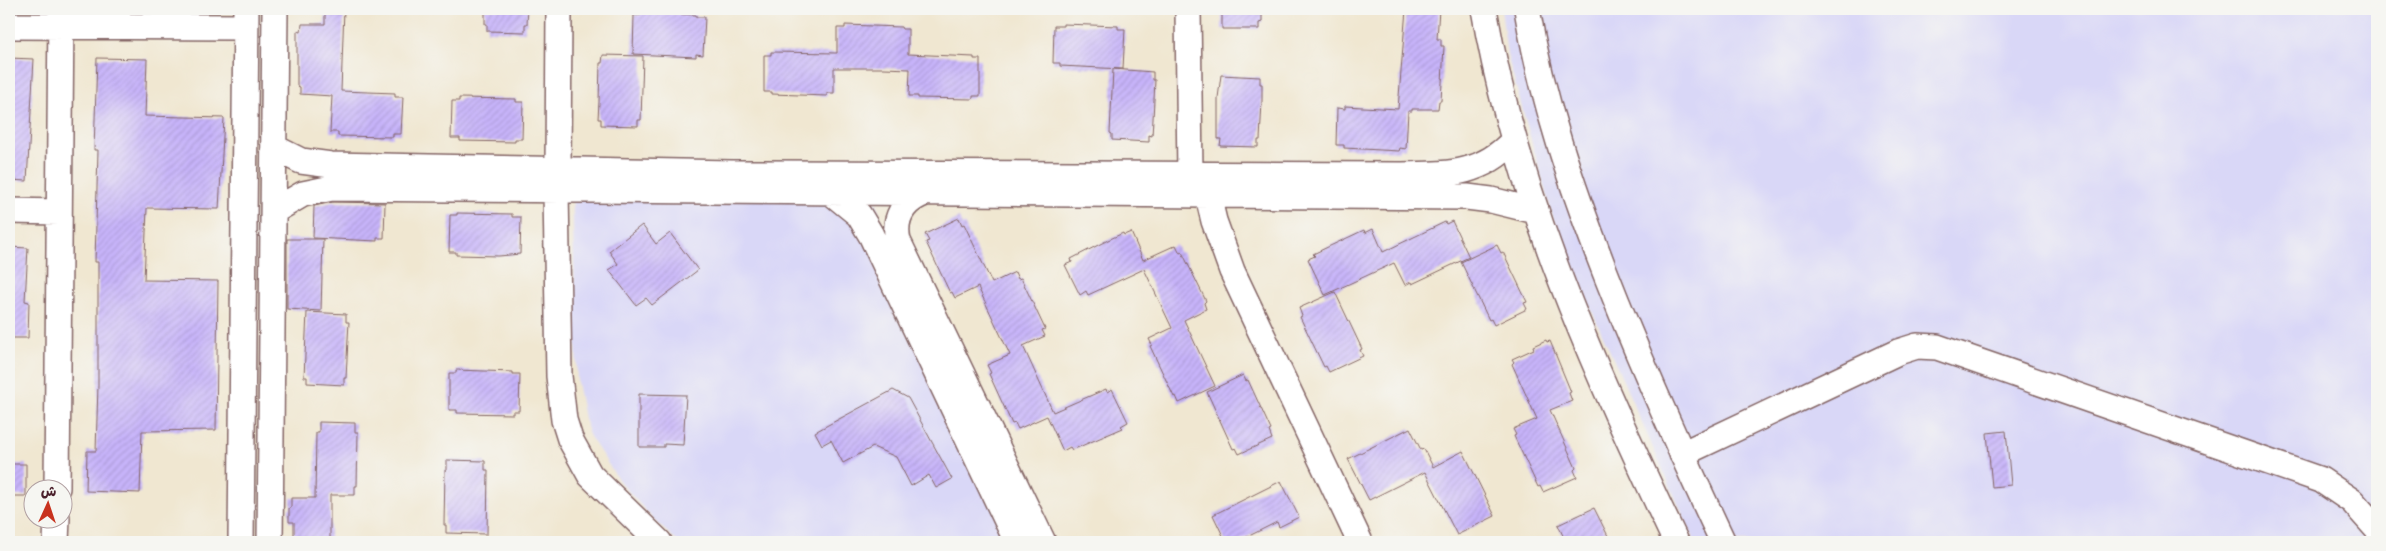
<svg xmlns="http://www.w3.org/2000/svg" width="2386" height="551" font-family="'Architects Daughter','Playpen Sans Arabic',sans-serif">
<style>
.built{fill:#d9d7f7}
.building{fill:url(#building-hatch)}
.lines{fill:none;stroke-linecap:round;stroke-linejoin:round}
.minor-casing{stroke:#846565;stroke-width:28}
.minor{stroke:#fff;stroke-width:25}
</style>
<defs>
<pattern id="building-hatch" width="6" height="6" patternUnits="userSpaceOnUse" patternTransform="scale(1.25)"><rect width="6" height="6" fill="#c7b4fa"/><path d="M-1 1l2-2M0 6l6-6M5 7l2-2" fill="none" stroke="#ac9ad6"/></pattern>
</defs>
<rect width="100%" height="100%" fill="#f6f6f2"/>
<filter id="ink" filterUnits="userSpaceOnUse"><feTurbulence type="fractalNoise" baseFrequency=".02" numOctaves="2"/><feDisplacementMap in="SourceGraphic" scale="10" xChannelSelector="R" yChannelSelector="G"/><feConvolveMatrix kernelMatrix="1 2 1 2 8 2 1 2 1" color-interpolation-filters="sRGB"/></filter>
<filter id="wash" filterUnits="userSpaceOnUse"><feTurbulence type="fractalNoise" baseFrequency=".0096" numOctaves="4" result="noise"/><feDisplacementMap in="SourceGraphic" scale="20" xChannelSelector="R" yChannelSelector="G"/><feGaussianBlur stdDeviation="1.12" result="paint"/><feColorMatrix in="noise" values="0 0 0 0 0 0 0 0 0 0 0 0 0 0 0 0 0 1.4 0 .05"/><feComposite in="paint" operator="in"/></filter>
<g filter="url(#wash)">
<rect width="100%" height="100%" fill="#f0e7d1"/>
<path class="built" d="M 1501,9 L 2377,9 L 2377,542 L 1695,542 L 1558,235 L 1507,55 Z
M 572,180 L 877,203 L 886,243 L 1029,542 L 678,542 L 654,520 L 620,482 L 589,435 L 584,418 L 577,382 Z"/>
<g id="blocks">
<path class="building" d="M 325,9 L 344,9 L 341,91 L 395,93 L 395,97 L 403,97 L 401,134 L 393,134 L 393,137 L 338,136 L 338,132 L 330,132 L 332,96 L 300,94 L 300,87 L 297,86 L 297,31 L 301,32 L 302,24 L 325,24 Z
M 485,9 L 528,9 L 527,24 L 525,24 L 525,32 L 487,31 L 487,24 L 485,24 Z
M 1222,9 L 1262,9 L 1262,22 L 1259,23 L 1259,29 L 1222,29 Z
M 1406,9 L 1439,9 L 1437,39 L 1441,39 L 1441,46 L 1444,46 L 1441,101 L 1439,101 L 1438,109 L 1412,109 L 1412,111 L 1408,111 L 1406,149 L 1400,148 L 1399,151 L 1344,148 L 1344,145 L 1336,145 L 1337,108 L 1345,109 L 1345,106 L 1398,109 Z
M 641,12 L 696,15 L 696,17 L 705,17 L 703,55 L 696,54 L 696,57 L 633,54 L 634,15 L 641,15 Z
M 1063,24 L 1118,26 L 1118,29 L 1125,29 L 1123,69 L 1060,66 L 1060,63 L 1053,63 L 1054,26 L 1063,26 Z
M 845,25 L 901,27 L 902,29 L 908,29 L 908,54 L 974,57 L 974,59 L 980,59 L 980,96 L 973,96 L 973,99 L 918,98 L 918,96 L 909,96 L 910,69 L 884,68 L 834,68 L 834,93 L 827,93 L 827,96 L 772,94 L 772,92 L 764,92 L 764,55 L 771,55 L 771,52 L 837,53 L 837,28 L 845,28 Z
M 603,55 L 643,56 L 641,120 L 638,120 L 638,126 L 601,125 L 601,119 L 598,119 L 599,102 L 600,63 L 602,63 Z
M 9,58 L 34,59 L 27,181 L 9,180 Z
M 97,58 L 147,59 L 145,116 L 224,118 L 219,209 L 147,208 L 144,280 L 218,281 L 216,430 L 142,431 L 140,493 L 86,491 L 87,451 L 96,451 L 98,385 L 98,262 L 95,262 L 98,150 L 94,150 Z
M 1113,69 L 1153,72 L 1153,80 L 1155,80 L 1153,119 L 1152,136 L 1149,135 L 1149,142 L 1112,140 L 1112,134 L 1110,133 Z
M 1221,75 L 1260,77 L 1260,84 L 1262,84 L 1262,101 L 1260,140 L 1258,140 L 1258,147 L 1220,146 L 1221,139 L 1218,139 L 1218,98 Z
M 459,98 L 516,99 L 516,102 L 523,102 L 522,139 L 515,139 L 515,142 L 460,141 L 460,138 L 451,138 L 452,101 L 459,101 Z
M 333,202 L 385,203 L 384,238 L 377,238 L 377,241 L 313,238 L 314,206 Z
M 457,213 L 512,214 L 512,217 L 521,217 L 520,254 L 499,256 L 456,255 L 456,252 L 449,252 L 450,215 L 457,215 Z
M 959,218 L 962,225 L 964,224 L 992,283 L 1015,272 L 1018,279 L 1021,278 L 1045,329 L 1042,330 L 1045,336 L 1023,346 L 1053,412 L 1106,389 L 1107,392 L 1112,389 L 1128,422 L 1121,426 L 1123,428 L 1072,450 L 1070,447 L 1063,451 L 1047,416 L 1018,429 L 1015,423 L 1012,424 L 989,374 L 991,373 L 987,365 L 1010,355 L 978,287 L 955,298 L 952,292 L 950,293 L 926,242 L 929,241 L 925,234 Z
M 1452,221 L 1469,257 L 1412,284 L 1411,282 L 1405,285 L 1394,263 L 1325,295 L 1308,259 L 1315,256 L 1313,254 L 1364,230 L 1365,233 L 1373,229 L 1383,252 L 1445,222 L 1446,224 Z
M 642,225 L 656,244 L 670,233 L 698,270 L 652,305 L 646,298 L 636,305 L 609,270 L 618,264 L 609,251 Z
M 1131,232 L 1143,260 L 1176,245 L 1180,253 L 1182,252 L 1206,301 L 1204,303 L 1206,309 L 1184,320 L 1215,386 L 1179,403 L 1176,396 L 1174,397 L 1150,346 L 1152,345 L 1149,339 L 1172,328 L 1144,269 L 1088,295 L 1086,291 L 1080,295 L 1065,265 L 1072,262 L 1071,259 L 1108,240 L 1123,233 L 1124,235 Z
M 287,239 L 323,239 L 321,311 L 287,309 Z
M 1497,245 L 1501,253 L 1503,252 L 1527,302 L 1524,303 L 1527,309 L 1494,325 L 1491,319 L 1489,320 L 1461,262 Z
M 9,247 L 28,248 L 25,301 L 29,302 L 28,338 L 9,338 Z
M 1335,292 L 1362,349 L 1360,350 L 1363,356 L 1329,372 L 1326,366 L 1324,367 L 1311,340 L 1300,317 L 1302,316 L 1299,308 Z
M 307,312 L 346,314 L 346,322 L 349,322 L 348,339 L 346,378 L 344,378 L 344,385 L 307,383 L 307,377 L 304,377 Z
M 1546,340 L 1547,342 L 1550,341 L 1571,392 L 1569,393 L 1572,401 L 1550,410 L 1576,468 L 1574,470 L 1577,477 L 1543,492 L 1540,486 L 1538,487 L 1514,436 L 1516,435 L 1513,429 L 1537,419 L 1512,364 L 1514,362 L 1512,359 L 1534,349 L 1533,346 Z
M 456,370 L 513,372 L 513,374 L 520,374 L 519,411 L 513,411 L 513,414 L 457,413 L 457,410 L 449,410 L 449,373 L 456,373 Z
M 1243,375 L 1246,381 L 1248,380 L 1271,430 L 1269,431 L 1272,439 L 1239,454 L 1236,448 L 1233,449 L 1207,392 Z
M 893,390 L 908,398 L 952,479 L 936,488 L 929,475 L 911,486 L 896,457 L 873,447 L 843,463 L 831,440 L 822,445 L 815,432 Z
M 639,394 L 686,395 L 683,445 L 664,444 L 664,447 L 639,447 Z
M 319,422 L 355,423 L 355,432 L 358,432 L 357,486 L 355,486 L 355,495 L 330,495 L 330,542 L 294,542 L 294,522 L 289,522 L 289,508 L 291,508 L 291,498 L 315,498 L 316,432 L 319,432 Z
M 1410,428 L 1421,450 L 1424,449 L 1433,467 L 1463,451 L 1495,516 L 1457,535 L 1425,472 L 1369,500 L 1348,459 Z
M 2006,431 L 2011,485 L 1992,487 L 1987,433 Z
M 447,460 L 485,461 L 485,470 L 488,470 L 487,534 L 446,533 L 446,525 L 444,525 L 445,470 L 447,470 Z
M 9,464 L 26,464 L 26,496 L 9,496 Z
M 1281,481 L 1299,517 L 1279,527 L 1277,522 L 1237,542 L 1226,542 L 1213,515 Z
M 1594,508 L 1611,542 L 1566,542 L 1558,525 Z"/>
</g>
</g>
<g filter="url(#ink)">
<use href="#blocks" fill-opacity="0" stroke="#846565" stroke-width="1"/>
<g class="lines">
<defs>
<path id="minor" d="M 1188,9 L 1190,175
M 1484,9 C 1516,196 1595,372 1676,542
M 1527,9 C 1542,100 1572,187 1605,272 C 1641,364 1681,453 1723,542
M 9,26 L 245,27
M 275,148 L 301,161 L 331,165 L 732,173 L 1402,175 C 1447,174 1480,176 1513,141
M 558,169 L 559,9
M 556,191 L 559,376 L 564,420 L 570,439 L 590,475 L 659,542
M 832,193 L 859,215 L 871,235 L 1017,542
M 925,193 C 903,201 893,218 898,241 L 1043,542
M 1208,196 L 1214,221 L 1232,271 L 1360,542
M 9,211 L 59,212
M 274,211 L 303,194 L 332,188 L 1467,197 L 1491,200 L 1536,211
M 1682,454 L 1898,352 L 1917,346 L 1937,347 L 2321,480 L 2352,501 L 2377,529
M 57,488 L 61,9
M 56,542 L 57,518
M 241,542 L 246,9
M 270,542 L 275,9"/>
</defs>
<use href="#minor" class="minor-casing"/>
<use href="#minor" class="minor"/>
</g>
</g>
<rect width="2386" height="551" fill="none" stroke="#f6f6f2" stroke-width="30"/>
<g transform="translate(48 504) rotate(3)"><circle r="24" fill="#f6f6f2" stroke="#b1a0a2"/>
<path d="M0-4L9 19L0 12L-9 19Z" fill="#c8321e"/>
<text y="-8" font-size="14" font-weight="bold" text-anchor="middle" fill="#4a1f2b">ش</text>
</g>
</svg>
